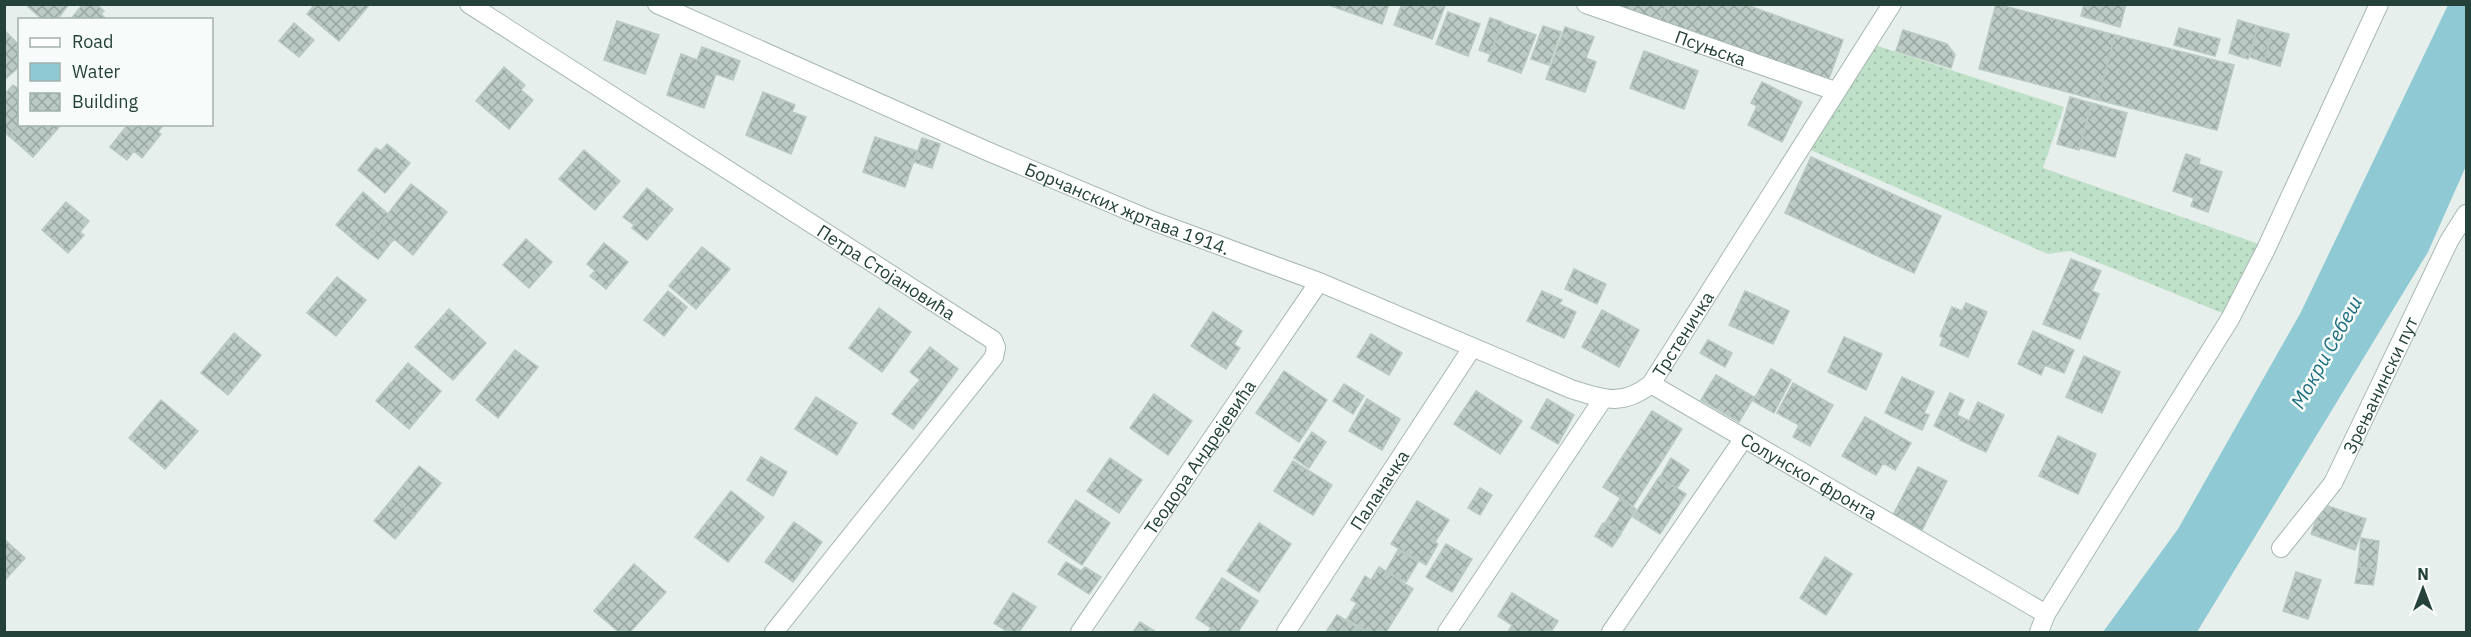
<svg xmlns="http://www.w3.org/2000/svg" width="2471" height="637" font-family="'IBM Plex Sans',sans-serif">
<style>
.grass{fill:url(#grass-dots)}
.water{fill:#8ec9d4}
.building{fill:url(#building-cross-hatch);stroke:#b8c9c2;stroke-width:1.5}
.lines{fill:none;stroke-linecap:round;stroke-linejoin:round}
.minor-casing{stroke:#a8b8b2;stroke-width:20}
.minor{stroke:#fff;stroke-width:18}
.labels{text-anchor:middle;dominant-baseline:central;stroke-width:5;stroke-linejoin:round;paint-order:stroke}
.street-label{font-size:18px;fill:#24423a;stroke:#f7fbf9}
.water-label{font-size:20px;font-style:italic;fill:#1c6f80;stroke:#f7fbf9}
</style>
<defs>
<pattern id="grass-dots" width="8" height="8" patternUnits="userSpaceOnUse" patternTransform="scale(1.5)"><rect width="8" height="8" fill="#bfe0c8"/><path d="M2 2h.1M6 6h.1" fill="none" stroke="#a4c1ad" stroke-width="1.8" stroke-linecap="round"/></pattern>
<pattern id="building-cross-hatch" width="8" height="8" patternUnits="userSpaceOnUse" patternTransform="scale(1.5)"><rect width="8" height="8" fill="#bbcac4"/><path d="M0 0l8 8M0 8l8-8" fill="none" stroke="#98a6a0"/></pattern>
</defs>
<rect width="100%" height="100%" fill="#e6efeb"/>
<path class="grass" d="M 1872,44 L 2064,107 L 2043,168 L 2273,249 L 2237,319 L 2070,251 L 2048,254 L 1806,148 Z"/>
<path class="water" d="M 2448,5 L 2466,5 L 2466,166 L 2428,252 L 2197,632 L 2103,632 L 2178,529 L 2301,312 Z"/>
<path class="building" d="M 25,4 L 69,4 L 57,20 L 43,20 Z
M 83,4 L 96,4 L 104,11 L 101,14 L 107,20 L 70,20 Z
M 315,4 L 370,4 L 339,41 L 307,14 Z
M 1326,4 L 1389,4 L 1382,24 Z
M 1402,4 L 1445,6 L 1432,39 L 1394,25 Z
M 1613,4 L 1666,4 L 1660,21 Z
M 1666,4 L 1744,4 L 1843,40 L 1828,81 L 1660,21 Z
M 1996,4 L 2115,35 L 2098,100 L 1979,69 Z
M 2084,4 L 2126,4 L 2120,27 L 2081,16 Z
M 1448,12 L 1480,24 L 1468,56 L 1436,44 Z
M 1490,18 L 1502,22 L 1490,54 L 1479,50 Z
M 2238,20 L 2258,26 L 2248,59 L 2229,53 Z
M 617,21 L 659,35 L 645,74 L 604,60 Z
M 294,23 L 314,40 L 299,57 L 279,41 Z
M 1502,23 L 1536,35 L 1521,73 L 1488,61 Z
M 1543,26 L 1561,32 L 1549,65 L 1531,59 Z
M 2258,26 L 2273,30 L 2264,62 L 2250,57 Z
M 1565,27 L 1594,37 L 1586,58 L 1596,62 L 1585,92 L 1546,79 Z
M 2179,28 L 2220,39 L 2215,56 L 2174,45 Z
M 4,30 L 20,46 L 20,66 L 4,80 Z
M 1903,30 L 1947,44 L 1955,55 L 1951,68 L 1896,51 Z
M 2273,30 L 2289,34 L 2280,66 L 2264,62 Z
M 2115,35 L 2234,65 L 2217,130 L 2098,100 Z
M 702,47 L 740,61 L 733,80 L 716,74 L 704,108 L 667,95 L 681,54 L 697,60 Z
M 1644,51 L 1698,71 L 1684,109 L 1630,88 Z
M 504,67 L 525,85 L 521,90 L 533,100 L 509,129 L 476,101 Z
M 1762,82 L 1802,102 L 1782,142 L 1748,125 L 1757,106 L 1751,103 Z
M 13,85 L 20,90 L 20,124 L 9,136 L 4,132 L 4,95 Z
M 763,92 L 795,105 L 792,112 L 806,117 L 791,154 L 746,135 Z
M 2070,97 L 2091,103 L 2079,150 L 2057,144 Z
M 2092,103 L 2127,113 L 2115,157 L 2080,148 Z
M 20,124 L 59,124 L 60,126 L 33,157 L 9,136 Z
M 128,124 L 164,124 L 158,132 L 161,134 L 142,158 L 134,151 L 127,160 L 110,147 Z
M 875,137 L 917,151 L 905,187 L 863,172 Z
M 922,138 L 940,144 L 932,168 L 914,162 Z
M 387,144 L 410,163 L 385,193 L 358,170 L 376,148 L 381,151 Z
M 584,150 L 620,181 L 595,210 L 559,179 Z
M 2186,154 L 2200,159 L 2199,164 L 2222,172 L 2208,212 L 2191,206 L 2194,198 L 2173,191 Z
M 1811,157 L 1941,216 L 1914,273 L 1785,213 Z
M 411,184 L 447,212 L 413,255 L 394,239 L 378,259 L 362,247 Z
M 647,188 L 673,209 L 647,240 L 632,228 L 634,225 L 623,217 Z
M 363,192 L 388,214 L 362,247 L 336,225 Z
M 66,202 L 89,221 L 80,232 L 84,235 L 68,253 L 42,230 Z
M 526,239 L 552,262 L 529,288 L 503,265 Z
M 604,243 L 628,262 L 606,289 L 590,276 L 595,271 L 587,264 Z
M 702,247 L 730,269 L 696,309 L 669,286 Z
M 2071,259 L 2101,271 L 2092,291 L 2099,294 L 2080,339 L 2043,324 Z
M 1574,269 L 1606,284 L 1597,304 L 1565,289 Z
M 337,277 L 366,300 L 336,336 L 307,313 Z
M 668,291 L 687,307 L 664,336 L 644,320 Z
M 1542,291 L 1562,300 L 1559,304 L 1576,312 L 1564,338 L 1527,321 Z
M 1745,291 L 1789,311 L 1773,344 L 1729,325 Z
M 1966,303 L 1987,312 L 1968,357 L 1940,345 L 1943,338 L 1940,336 L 1952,307 L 1962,311 Z
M 879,308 L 911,332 L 882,372 L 849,348 Z
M 449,309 L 486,343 L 453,380 L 415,347 Z
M 1602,310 L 1639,330 L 1619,367 L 1582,347 Z
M 1213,312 L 1242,331 L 1234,344 L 1240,348 L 1226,369 L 1191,346 Z
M 2033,331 L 2074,350 L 2064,373 L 2045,365 L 2041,375 L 2018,364 Z
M 234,333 L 261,355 L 228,395 L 201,373 Z
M 1371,334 L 1402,353 L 1389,375 L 1357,357 Z
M 1844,337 L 1882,354 L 1866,390 L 1828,372 Z
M 1708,340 L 1732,353 L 1725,367 L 1700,353 Z
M 930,347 L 958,369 L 932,404 L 912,389 L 920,380 L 910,372 Z
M 515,350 L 538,367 L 498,418 L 476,400 Z
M 2084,356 L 2120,372 L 2102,413 L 2066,397 Z
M 408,363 L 441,391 L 409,429 L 376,401 Z
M 1771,369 L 1791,380 L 1774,413 L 1753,401 Z
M 1284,371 L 1327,400 L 1299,442 L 1256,413 Z
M 1716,375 L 1754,397 L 1739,422 L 1701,400 Z
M 1902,377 L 1934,392 L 1924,413 L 1929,415 L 1922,430 L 1885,413 Z
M 1793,383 L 1833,405 L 1810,446 L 1793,437 L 1799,425 L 1777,413 Z
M 1344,384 L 1364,396 L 1353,414 L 1333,401 Z
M 912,389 L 932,404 L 913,429 L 892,414 Z
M 1476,391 L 1522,421 L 1500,454 L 1454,424 Z
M 1950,393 L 1964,400 L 1957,415 L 1969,421 L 1978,402 L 2004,415 L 1986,452 L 1960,440 L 1961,437 L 1960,439 L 1934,426 Z
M 1154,394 L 1192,421 L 1168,455 L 1130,428 Z
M 816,397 L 857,423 L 837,455 L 795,429 Z
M 1367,399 L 1400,419 L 1382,450 L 1349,431 Z
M 1547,399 L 1574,415 L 1558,444 L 1531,428 Z
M 161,400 L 198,431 L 165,469 L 129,438 Z
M 1652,411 L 1682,429 L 1633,506 L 1603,487 Z
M 1865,417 L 1911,443 L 1895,470 L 1883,463 L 1876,475 L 1842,456 Z
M 1312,432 L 1326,442 L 1309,468 L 1294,458 Z
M 2058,436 L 2096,454 L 2078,494 L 2039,476 Z
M 761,457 L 787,472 L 773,496 L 747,480 Z
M 1110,458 L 1142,480 L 1119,513 L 1087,491 Z
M 1671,458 L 1689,470 L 1677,488 L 1660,477 Z
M 1293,461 L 1332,485 L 1313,515 L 1274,491 Z
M 419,466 L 441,483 L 415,515 L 393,498 Z
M 1918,467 L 1947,481 L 1922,530 L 1893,515 Z
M 1659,477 L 1686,494 L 1660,534 L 1633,517 Z
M 1480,488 L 1492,495 L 1480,515 L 1468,508 Z
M 731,491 L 764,517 L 728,562 L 695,537 Z
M 393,498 L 415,515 L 395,539 L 374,521 Z
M 1620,499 L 1636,509 L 1621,533 L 1605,523 Z
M 1076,500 L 1110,523 L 1082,565 L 1048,542 Z
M 1417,501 L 1449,520 L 1435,542 L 1438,544 L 1426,565 L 1391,544 Z
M 2322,504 L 2366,519 L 2355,550 L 2311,534 Z
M 794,522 L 822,542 L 793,582 L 765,562 Z
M 1259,523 L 1291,544 L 1259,592 L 1227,571 Z
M 1603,523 L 1621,534 L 1612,547 L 1595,536 Z
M 2361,538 L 2379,541 L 2376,569 L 2358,567 Z
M 4,539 L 25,558 L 4,581 Z
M 1446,544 L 1472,559 L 1452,592 L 1426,577 Z
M 1398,550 L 1418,562 L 1406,582 L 1386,571 Z
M 1825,557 L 1852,574 L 1826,615 L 1800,598 Z
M 1066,562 L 1081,571 L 1085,567 L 1101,577 L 1089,594 L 1058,574 Z
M 634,564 L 666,592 L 630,632 L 619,632 L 594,611 Z
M 1379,567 L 1413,589 L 1386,632 L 1368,632 L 1347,619 L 1357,603 L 1351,600 L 1365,576 L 1371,580 Z
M 2358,567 L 2376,569 L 2373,585 L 2355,583 Z
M 2296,572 L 2321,580 L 2308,619 L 2283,611 Z
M 1222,578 L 1258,601 L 1238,632 L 1208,632 L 1211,628 L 1196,618 Z
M 1013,593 L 1036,607 L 1019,632 L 1008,632 L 994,623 Z
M 1512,593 L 1558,621 L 1551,632 L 1508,632 L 1512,625 L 1498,616 Z
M 1337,615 L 1365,632 L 1326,632 Z
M 1140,622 L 1156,632 L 1133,632 Z"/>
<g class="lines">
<defs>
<g id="minor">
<path id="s1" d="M 469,4 L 993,340 L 996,347 L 994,357 L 774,632"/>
<path id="s2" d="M 657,4 L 987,151 L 1153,221 L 1319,282 L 1571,389 C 1603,399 1622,407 1651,384 L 1892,4"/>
<path id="s3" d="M 1586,4 L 1835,91"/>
<path id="s4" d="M 1651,384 L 2046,614"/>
<path id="s5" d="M 2281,548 L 2333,483 L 2449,241 L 2466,214"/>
<path id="s6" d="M 1080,632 L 1319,282"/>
<path id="s7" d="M 1286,632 L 1472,348"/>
<path d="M 1447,632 L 1603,399"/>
<path d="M 1611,632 L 1744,438"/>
<path d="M 2039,632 L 2046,614 L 2230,319 L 2266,249 L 2379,4"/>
</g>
</defs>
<use href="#minor" class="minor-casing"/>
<use href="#minor" class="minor"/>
</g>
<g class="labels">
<g class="street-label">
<text stroke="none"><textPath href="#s3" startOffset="132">Псуњска</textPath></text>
<text stroke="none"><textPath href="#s2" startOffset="513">Борчанских жртава 1914.</textPath></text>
<text stroke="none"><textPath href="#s1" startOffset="496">Петра Стојановића</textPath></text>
<text stroke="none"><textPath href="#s2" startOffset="1136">Трстеничка</textPath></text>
<text stroke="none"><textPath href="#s5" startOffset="192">Зрењанински пут</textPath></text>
<text stroke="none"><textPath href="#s6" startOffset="212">Теодора Андрејевића</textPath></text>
<text stroke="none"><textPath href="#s4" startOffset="183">Солунског фронта</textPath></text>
<text stroke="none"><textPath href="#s7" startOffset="170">Паланачка</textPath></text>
</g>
<g class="water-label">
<text transform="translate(2326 352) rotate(-61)">Мокри Себеш</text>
</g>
</g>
<rect width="2471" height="637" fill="none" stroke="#24423a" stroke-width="12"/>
<rect x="18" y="18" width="195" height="108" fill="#f7fbf9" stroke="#a3b1ad" stroke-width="1.5"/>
<rect x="30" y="38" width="30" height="9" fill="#ffffff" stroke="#a3b1ad" stroke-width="1.5"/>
<text x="72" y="48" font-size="18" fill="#24423a">Road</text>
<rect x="30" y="63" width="30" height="18" fill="#8ec9d4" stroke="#a3b1ad" stroke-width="1.5"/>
<text x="72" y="78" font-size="18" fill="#24423a">Water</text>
<rect x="30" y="93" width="30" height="18" fill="url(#building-cross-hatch)" stroke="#a3b1ad" stroke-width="1.5"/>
<text x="72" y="108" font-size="18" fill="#24423a">Building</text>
<g transform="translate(2423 589)" stroke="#f7fbf9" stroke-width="4.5" paint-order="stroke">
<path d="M0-4.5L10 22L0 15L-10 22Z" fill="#24423a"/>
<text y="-9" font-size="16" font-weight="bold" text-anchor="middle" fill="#24423a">N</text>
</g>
</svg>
